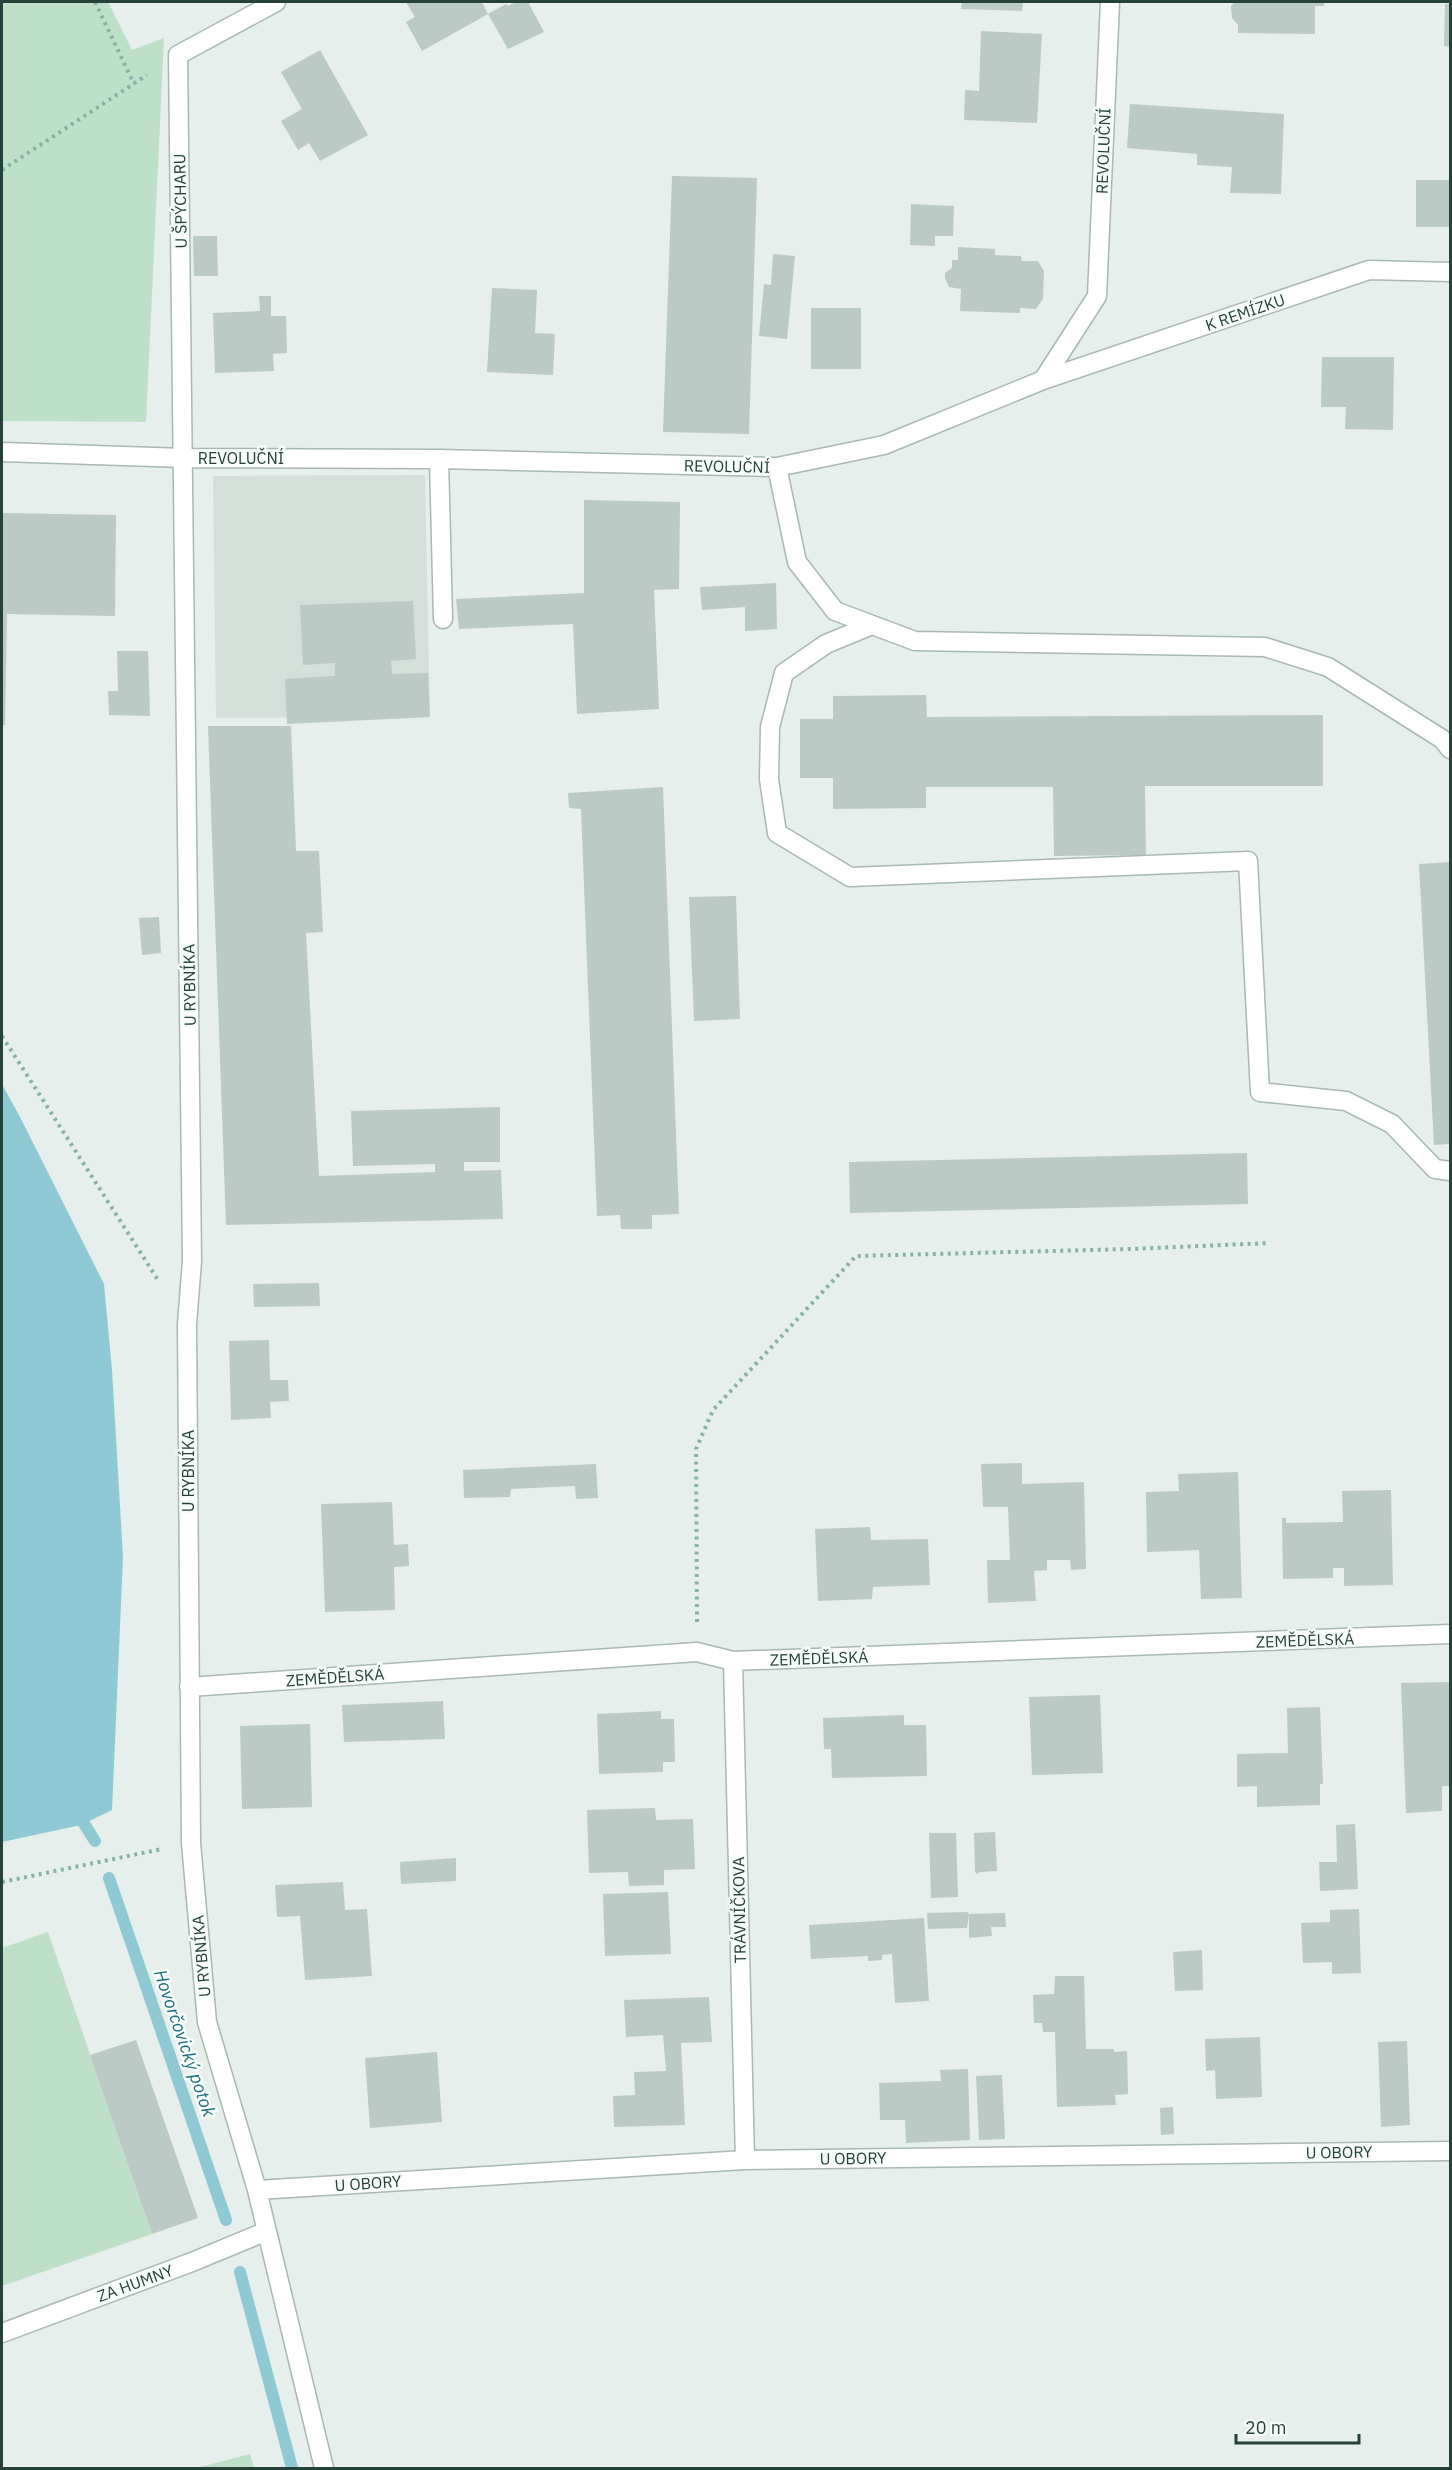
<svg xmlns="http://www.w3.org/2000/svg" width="1452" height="2470" font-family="'IBM Plex Sans',sans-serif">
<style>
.built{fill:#d4dfda}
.green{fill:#bfe0c8}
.water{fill:#8ec9d4}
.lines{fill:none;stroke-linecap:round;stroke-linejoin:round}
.stream{stroke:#8ec9d4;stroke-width:12}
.building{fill:#bbcac4}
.minor-casing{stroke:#a8b8b2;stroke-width:21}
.path{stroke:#86b3a5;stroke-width:4;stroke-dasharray:3 4.5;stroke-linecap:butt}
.minor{stroke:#fff;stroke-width:18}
.labels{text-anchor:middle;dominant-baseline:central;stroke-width:5;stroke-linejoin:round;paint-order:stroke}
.street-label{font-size:16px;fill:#24423a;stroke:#f7fbf9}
.water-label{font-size:18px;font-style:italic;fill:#1c6f80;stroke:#f7fbf9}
</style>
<rect width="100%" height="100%" fill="#e6efeb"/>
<path class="built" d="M 425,475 L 430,717 L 216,718 L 213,476 Z"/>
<path class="green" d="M 2,2 L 108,2 L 132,50 L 164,38 L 146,422 L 2,421 Z
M 48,1932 L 152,2234 L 2,2286 L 2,1948 Z
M 250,2454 L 254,2468 L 196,2468 Z"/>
<path class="water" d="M 2,1084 L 20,1117 L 104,1284 L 112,1370 L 123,1557 L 112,1810 L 81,1825 L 2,1842 Z"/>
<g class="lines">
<path class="stream" d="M 76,1811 L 95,1841
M 109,1878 L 226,2220
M 240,2272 L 292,2468"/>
</g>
<path class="building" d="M 406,2 L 482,2 L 488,14 L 422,51 L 406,22 L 415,17 Z
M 516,2 L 528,2 L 544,32 L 508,49 L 488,14 L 506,4 L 508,6 Z
M 962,2 L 1023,2 L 1022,11 L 961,9 Z
M 1235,2 L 1324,2 L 1324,6 L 1315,6 L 1315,34 L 1238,33 L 1238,25 L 1232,18 L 1231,6 Z
M 1445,4 L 1450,4 L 1450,47 L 1444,46 Z
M 981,31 L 1042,34 L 1037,123 L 964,120 L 965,90 L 979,91 Z
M 320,50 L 368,135 L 320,161 L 309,143 L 298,150 L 281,121 L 302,109 L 281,72 Z
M 1130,104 L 1284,114 L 1281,194 L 1230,193 L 1232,167 L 1197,165 L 1197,154 L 1127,148 Z
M 672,176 L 757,178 L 749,434 L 663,432 Z
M 1416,180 L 1450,180 L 1450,227 L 1416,227 Z
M 911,204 L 954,206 L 953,236 L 935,236 L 935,246 L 910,245 Z
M 193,236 L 217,236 L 218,276 L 194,276 Z
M 958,247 L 995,249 L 995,255 L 1021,256 L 1022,261 L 1038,261 L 1044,271 L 1043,299 L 1036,309 L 1020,308 L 1020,313 L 960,311 L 961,289 L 949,287 L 945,278 L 945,273 L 952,268 L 952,260 L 958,260 Z
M 773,254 L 795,256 L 787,339 L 759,336 L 764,284 L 771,285 Z
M 492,288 L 537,290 L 535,333 L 555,334 L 553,375 L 487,372 Z
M 259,296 L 271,296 L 271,316 L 286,316 L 287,353 L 273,354 L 274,371 L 215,373 L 213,313 L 260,311 Z
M 811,308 L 861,308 L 861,369 L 811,369 Z
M 1322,357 L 1394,357 L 1393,430 L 1345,429 L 1346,407 L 1321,407 Z
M 584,500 L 680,502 L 679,589 L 654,590 L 659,709 L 577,714 L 573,624 L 459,629 L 456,599 L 584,593 Z
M 2,513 L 116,515 L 115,616 L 7,614 L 5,725 L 2,725 Z
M 776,583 L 777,629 L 745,631 L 745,607 L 702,610 L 700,587 Z
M 413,601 L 416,659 L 391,661 L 392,674 L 428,673 L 430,717 L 287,724 L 285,679 L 335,676 L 335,663 L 303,665 L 300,605 Z
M 117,651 L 148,651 L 150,716 L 109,715 L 108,691 L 118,691 Z
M 926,695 L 927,717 L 1323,715 L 1323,786 L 1145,786 L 1146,855 L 1054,856 L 1053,787 L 926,787 L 926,808 L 833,809 L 833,778 L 800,778 L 800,719 L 833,719 L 833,696 Z
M 208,726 L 291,726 L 296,851 L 319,851 L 323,932 L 306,933 L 319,1176 L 435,1172 L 435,1164 L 353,1166 L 351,1111 L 500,1107 L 500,1162 L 464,1162 L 464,1171 L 501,1170 L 503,1219 L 226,1225 Z
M 663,787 L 679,1214 L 652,1215 L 652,1229 L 621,1229 L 620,1215 L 597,1216 L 581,809 L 569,808 L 568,793 Z
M 1450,862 L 1450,1144 L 1434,1145 L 1419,864 Z
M 736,896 L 740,1019 L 694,1021 L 689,897 Z
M 159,917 L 161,953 L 142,955 L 139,918 Z
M 1247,1153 L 1248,1204 L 850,1213 L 849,1162 Z
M 319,1283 L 320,1306 L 254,1307 L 253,1284 Z
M 269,1340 L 270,1380 L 288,1380 L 289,1401 L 270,1402 L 271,1418 L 231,1420 L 229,1341 Z
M 1022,1463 L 1022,1484 L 1084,1482 L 1086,1569 L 1071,1570 L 1070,1560 L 1047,1560 L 1047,1570 L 1034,1571 L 1036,1601 L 988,1603 L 987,1560 L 1010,1560 L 1008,1507 L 983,1507 L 981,1464 Z
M 596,1464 L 598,1498 L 576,1499 L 575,1486 L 511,1489 L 510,1497 L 464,1498 L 463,1470 Z
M 1238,1472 L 1242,1598 L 1201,1599 L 1199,1550 L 1147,1552 L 1146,1492 L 1179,1491 L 1178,1474 Z
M 1391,1490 L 1393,1585 L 1344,1586 L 1344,1568 L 1333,1568 L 1333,1578 L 1283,1579 L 1282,1518 L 1286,1518 L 1286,1523 L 1343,1522 L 1342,1491 Z
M 392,1502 L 394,1545 L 408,1544 L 409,1566 L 394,1567 L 395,1610 L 325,1612 L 321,1504 Z
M 870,1527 L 871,1540 L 928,1539 L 930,1585 L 873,1587 L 872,1599 L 818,1601 L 815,1529 Z
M 1450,1682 L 1450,1786 L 1442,1786 L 1442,1811 L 1406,1813 L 1401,1683 Z
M 1100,1695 L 1103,1773 L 1032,1775 L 1029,1697 Z
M 443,1701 L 445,1739 L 344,1742 L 342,1705 Z
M 1320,1707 L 1323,1784 L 1320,1784 L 1320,1805 L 1257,1807 L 1257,1786 L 1237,1787 L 1237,1754 L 1288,1753 L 1287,1708 Z
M 661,1711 L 661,1719 L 674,1719 L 675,1762 L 663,1762 L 663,1772 L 599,1774 L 597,1714 Z
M 904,1715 L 904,1725 L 926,1725 L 927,1776 L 832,1778 L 831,1749 L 824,1749 L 823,1718 Z
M 310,1724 L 312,1807 L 242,1809 L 240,1726 Z
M 655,1808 L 656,1820 L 693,1819 L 695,1869 L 664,1870 L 664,1885 L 629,1886 L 628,1872 L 589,1873 L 587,1810 Z
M 1355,1824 L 1358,1889 L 1320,1891 L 1319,1862 L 1337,1862 L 1336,1825 Z
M 995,1832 L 997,1871 L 980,1872 L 977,1874 L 975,1872 L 974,1833 Z
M 929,1833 L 956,1833 L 958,1897 L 931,1898 Z
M 456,1858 L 456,1881 L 401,1884 L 400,1862 Z
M 343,1882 L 345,1910 L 367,1909 L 372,1976 L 305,1980 L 300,1916 L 277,1917 L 275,1885 Z
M 668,1892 L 671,1954 L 605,1956 L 603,1894 Z
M 1359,1909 L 1361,1973 L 1332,1974 L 1332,1962 L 1303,1963 L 1301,1923 L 1330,1922 L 1330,1910 Z
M 967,1912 L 969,1914 L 1005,1913 L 1006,1927 L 991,1927 L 992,1936 L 969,1938 L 969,1914 L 967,1928 L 928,1929 L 927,1913 Z
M 924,1918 L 929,2001 L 895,2003 L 892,1954 L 882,1955 L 882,1960 L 868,1961 L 868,1956 L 811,1959 L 809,1925 Z
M 1202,1950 L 1203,1990 L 1175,1991 L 1173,1952 Z
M 1055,1976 L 1084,1976 L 1086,2049 L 1114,2049 L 1114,2052 L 1127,2051 L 1128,2094 L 1115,2095 L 1116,2105 L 1057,2107 L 1055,2032 L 1043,2032 L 1042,2023 L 1034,2023 L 1033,1995 L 1054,1994 Z
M 709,1997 L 712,2042 L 681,2043 L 685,2125 L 614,2127 L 613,2096 L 635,2095 L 634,2072 L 666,2071 L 663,2035 L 626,2037 L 624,2000 Z
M 1260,2037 L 1262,2097 L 1216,2099 L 1215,2070 L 1206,2071 L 1205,2039 Z
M 136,2040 L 198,2218 L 152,2234 L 90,2055 Z
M 1407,2041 L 1410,2125 L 1381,2127 L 1378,2042 Z
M 437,2052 L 442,2122 L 370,2128 L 365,2058 Z
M 968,2069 L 970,2140 L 906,2143 L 905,2120 L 880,2120 L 879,2083 L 941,2081 L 940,2070 Z
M 1002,2075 L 1005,2139 L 979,2140 L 976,2076 Z
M 1173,2107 L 1174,2134 L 1161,2135 L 1160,2108 Z"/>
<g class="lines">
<defs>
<path id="minor" d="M 276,2 L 178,55 L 192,1261 L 187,1324 L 191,1843 L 207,2022 L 257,2190 L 324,2468
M 1043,380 L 1097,296 L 1110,2
M 2,452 L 184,458 L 439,459 L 777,467 L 884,445 L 1043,380 L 1369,270 L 1450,272
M 439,459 L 443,619
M 777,467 L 797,562 L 835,611 L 915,641 L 1265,647 L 1328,667 L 1442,739 L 1450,749
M 872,625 L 826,644 L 784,673 L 770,727 L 769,779 L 777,833 L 850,877 L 1248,861 L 1260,1092 L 1346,1101 L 1392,1124 L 1435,1169 L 1450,1171
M 733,1661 L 745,2160
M 189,1687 L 697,1652 L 733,1661 L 1450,1634
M 257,2190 L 745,2160 L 1450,2151
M 2,2333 L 192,2262 L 267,2231"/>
</defs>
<use href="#minor" class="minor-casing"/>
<path class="path" d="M 95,2 L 134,84
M 2,170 L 147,75
M 2,1036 L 158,1280
M 697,1622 L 696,1449 L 713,1410 L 856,1256 L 1130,1249 L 1270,1243
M 2,1882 L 162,1849"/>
<use href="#minor" class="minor"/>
</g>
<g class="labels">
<g class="street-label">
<text transform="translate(1103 151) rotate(-88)">REVOLUČNÍ</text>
<text transform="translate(180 201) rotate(-91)">U ŠPÝCHARU</text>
<text transform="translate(1245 312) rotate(-19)">K REMÍZKU</text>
<text x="241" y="458">REVOLUČNÍ</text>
<text transform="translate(727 466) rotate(1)">REVOLUČNÍ</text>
<text transform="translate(189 985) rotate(-91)">U RYBNÍKA</text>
<text transform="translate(188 1471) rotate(-90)">U RYBNÍKA</text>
<text transform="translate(1305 1640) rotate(-2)">ZEMĚDĚLSKÁ</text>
<text transform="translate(819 1658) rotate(-2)">ZEMĚDĚLSKÁ</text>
<text transform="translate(335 1677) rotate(-4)">ZEMĚDĚLSKÁ</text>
<text transform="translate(739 1910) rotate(-91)">TRÁVNÍČKOVA</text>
<text transform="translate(201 1956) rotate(-95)">U RYBNÍKA</text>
<text transform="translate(1339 2152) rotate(-1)">U OBORY</text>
<text transform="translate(853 2158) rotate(-1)">U OBORY</text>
<text transform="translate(368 2183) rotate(-4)">U OBORY</text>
<text transform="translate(135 2283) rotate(-20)">ZA HUMNY</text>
</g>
<g class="water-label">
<text transform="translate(185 2043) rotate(71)">Hovorčovický potok</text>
</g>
</g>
<rect width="1452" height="2470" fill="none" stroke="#24423a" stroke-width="6"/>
<path d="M1236 2434v9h123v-9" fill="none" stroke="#24423a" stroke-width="3"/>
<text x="1245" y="2434" font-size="18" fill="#24423a" stroke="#f7fbf9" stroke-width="4.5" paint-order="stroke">20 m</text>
</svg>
